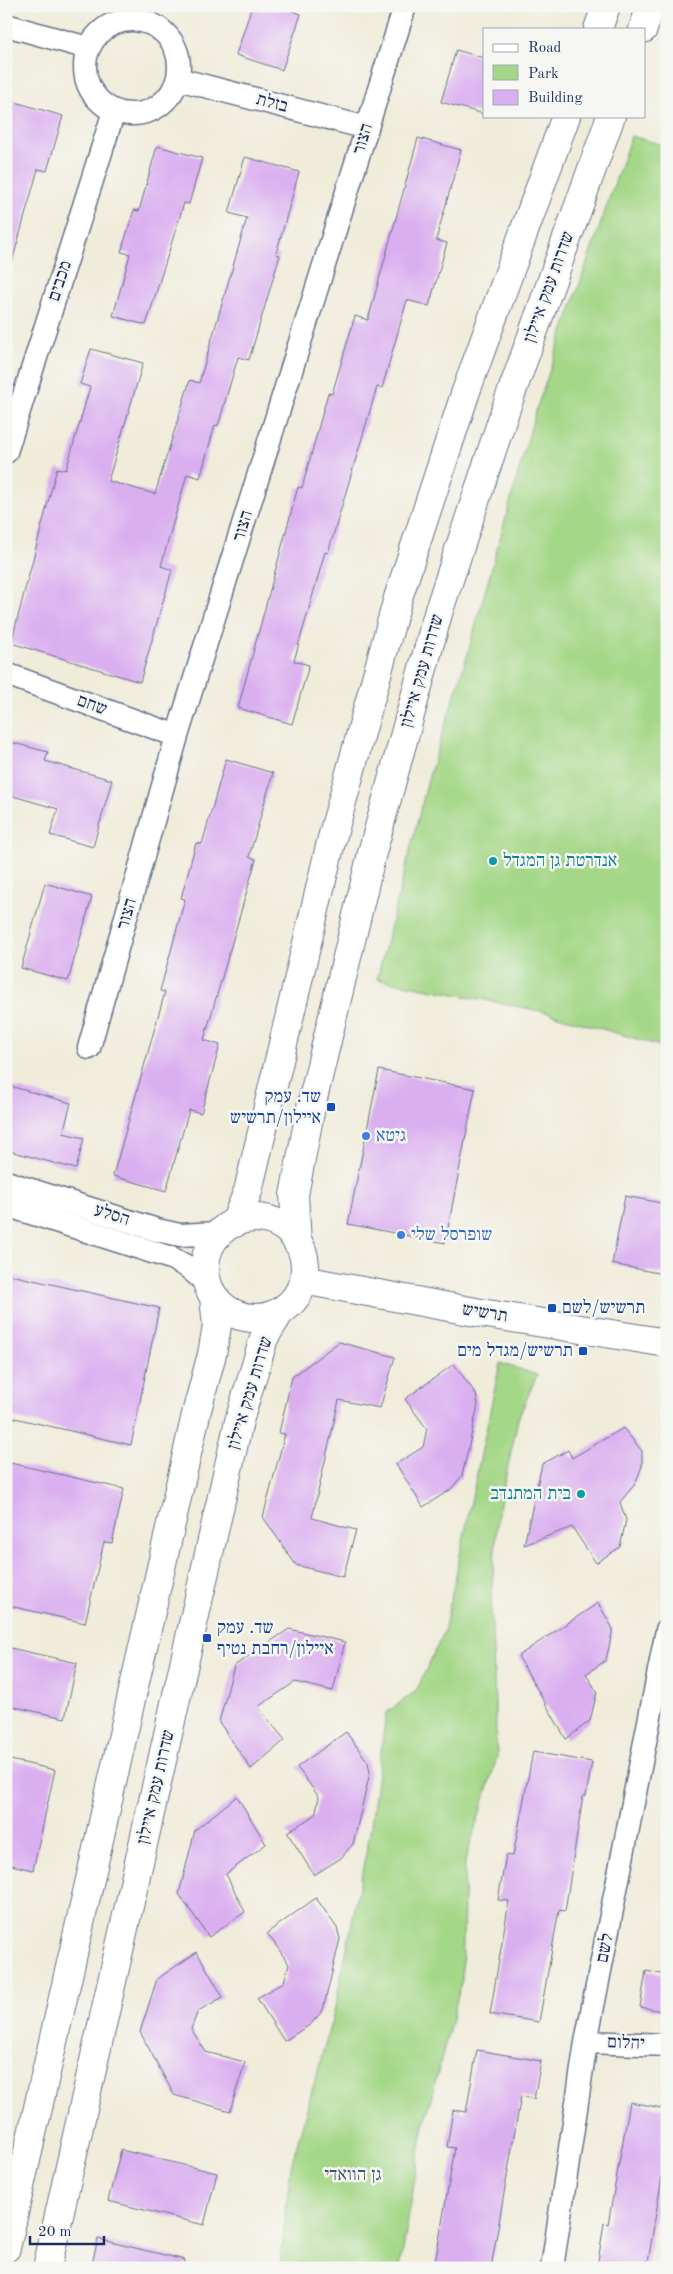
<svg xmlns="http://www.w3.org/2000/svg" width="673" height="2274" font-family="'Old Standard TT','Frank Ruhl Libre',serif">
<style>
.green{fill:#a4d787;stroke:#608372}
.building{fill:#daaff0}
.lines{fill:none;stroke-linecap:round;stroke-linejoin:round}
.street-casing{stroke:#667189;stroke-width:25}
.secondary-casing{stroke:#667189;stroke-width:30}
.street{stroke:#fff;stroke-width:22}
.secondary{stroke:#fff;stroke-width:28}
.culture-dot{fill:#0f9aa8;stroke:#f6f6f2;stroke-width:2}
.transit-dot{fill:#1a4fb4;stroke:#f6f6f2;stroke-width:2}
.shop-dot{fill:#3f7fe0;stroke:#f6f6f2;stroke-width:2}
.labels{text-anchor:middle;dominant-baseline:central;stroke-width:5;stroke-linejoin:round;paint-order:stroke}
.street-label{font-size:18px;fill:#1b2f5e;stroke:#f6f6f2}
.culture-label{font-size:18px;fill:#0d838f;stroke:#f6f6f2;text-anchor:start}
.transit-label{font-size:18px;fill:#164399;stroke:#f6f6f2;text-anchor:end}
.shop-label{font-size:18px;fill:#366cbe;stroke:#f6f6f2;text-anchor:start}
.park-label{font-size:18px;fill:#3d5968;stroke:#f6f6f2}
</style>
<rect width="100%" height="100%" fill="#f6f6f2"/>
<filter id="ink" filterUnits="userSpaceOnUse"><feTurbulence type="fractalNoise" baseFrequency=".02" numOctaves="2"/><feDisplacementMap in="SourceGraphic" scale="10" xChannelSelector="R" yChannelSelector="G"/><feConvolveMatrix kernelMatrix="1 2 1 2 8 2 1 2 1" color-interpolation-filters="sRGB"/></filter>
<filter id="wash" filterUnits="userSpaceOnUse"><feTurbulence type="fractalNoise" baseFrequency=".0096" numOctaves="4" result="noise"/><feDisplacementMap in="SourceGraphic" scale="20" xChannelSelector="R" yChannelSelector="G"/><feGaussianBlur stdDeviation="1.12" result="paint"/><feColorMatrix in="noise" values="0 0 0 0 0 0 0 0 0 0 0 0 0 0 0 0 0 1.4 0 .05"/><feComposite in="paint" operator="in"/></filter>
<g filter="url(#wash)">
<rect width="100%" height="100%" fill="#f0ecda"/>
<path class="green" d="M 631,136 L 667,146 L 667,1048 L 541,1011 L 377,979 L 429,776 L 467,656 L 536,410 Z
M 500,1363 L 537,1375 L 518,1419 L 498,1513 L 491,1599 L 497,1757 L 465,1861 L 462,1980 L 423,2130 L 400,2268 L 280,2268 L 291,2166 L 334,2012 L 370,1833 L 386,1713 L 416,1691 L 444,1632 Z"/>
<g id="blocks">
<path class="building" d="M 252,6 L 278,6 L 301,14 L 282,70 L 236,55 Z
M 456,50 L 484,58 L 484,114 L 441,102 Z
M 15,102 L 63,116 L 47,171 L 38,169 L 12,262 L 6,261 L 6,134 Z
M 418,138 L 461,150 L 436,240 L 447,243 L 429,306 L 407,300 L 382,388 L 377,387 L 328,553 L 325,552 L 294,661 L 309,665 L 292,724 L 238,708 L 298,487 L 302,488 L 328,393 L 332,394 L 355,316 L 368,320 Z
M 157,146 L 202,158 L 189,204 L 184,203 L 146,325 L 113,316 L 130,254 L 121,252 L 134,210 L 139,211 Z
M 245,157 L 299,172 L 276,254 L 280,255 L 249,360 L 238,357 L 218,426 L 215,425 L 200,478 L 187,474 L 161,566 L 172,570 L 140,682 L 11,643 L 57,468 L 66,470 L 90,387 L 80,384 L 91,349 L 143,363 L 108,481 L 155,494 L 190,380 L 199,383 L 247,218 L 229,213 Z
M 6,741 L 48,752 L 45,761 L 112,780 L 93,847 L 50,835 L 58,809 L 6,794 Z
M 226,759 L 273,773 L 249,857 L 256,859 L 204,1040 L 220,1045 L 201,1113 L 189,1110 L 166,1191 L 113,1176 L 165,992 L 160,991 L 185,899 L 181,898 L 196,843 L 202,844 Z
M 45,883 L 92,897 L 68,981 L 21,968 Z
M 379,1070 L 475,1089 L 445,1243 L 348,1224 Z
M 6,1085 L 71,1103 L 63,1133 L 84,1138 L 76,1169 L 6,1150 Z
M 625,1196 L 667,1204 L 667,1255 L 663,1274 L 612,1264 Z
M 6,1274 L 159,1308 L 131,1445 L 6,1416 Z
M 339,1342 L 395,1357 L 380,1408 L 339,1400 L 312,1518 L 356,1530 L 343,1577 L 296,1565 L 263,1517 L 285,1434 L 279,1433 L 292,1377 Z
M 454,1364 L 476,1394 L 478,1405 L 462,1476 L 450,1490 L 423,1507 L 396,1464 L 423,1447 L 427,1429 L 405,1399 Z
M 623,1428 L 642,1451 L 642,1466 L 635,1484 L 620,1502 L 626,1520 L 620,1547 L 596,1563 L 572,1527 L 524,1545 L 542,1464 L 568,1450 L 572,1458 Z
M 6,1462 L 124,1489 L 112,1543 L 104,1542 L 85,1623 L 6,1605 Z
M 598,1603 L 613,1629 L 606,1660 L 586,1674 L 597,1692 L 590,1721 L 566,1739 L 518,1656 Z
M 289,1629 L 345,1642 L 333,1691 L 295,1682 L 258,1707 L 285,1740 L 251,1769 L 219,1722 L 234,1666 Z
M 6,1647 L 77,1663 L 65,1718 L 6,1705 Z
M 346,1732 L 368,1762 L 370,1773 L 353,1844 L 341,1858 L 314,1875 L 287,1832 L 315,1815 L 319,1797 L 297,1767 Z
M 533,1752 L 592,1762 L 586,1796 L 583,1796 L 565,1911 L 559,1910 L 539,2022 L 490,2014 L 509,1901 L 498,1900 L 506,1855 L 513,1856 Z
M 6,1759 L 55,1770 L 33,1870 L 6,1864 Z
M 237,1796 L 266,1844 L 226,1874 L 245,1912 L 209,1937 L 179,1894 L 195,1830 Z
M 316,1898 L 337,1928 L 340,1939 L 323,2010 L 311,2024 L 284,2041 L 257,1998 L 284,1982 L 289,1964 L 267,1933 Z
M 197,1952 L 223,1997 L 198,2011 L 191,2029 L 206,2052 L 245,2062 L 230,2111 L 174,2095 L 140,2032 L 157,1979 Z
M 646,1971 L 667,1975 L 667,2012 L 640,2007 Z
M 477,2050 L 541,2061 L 534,2099 L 521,2096 L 491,2268 L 463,2268 L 435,2263 L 455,2148 L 447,2147 L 453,2110 L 466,2112 Z
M 630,2102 L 667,2109 L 667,2146 L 647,2268 L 597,2268 L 604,2223 L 608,2224 Z
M 121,2150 L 217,2173 L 204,2225 L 108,2201 Z
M 98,2239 L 185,2260 L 184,2268 L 91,2268 Z"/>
</g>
</g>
<g filter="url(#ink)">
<use href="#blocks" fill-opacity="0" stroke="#667189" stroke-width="1"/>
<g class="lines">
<defs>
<path id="street" d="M85 67a47 47 0 1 1 94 0a47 47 0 1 1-94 0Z
M 6,25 L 88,48
M 178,79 L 367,128
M 6,452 L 114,111
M 6,674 L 177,736
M 89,1048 L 177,736 L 405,6
M 6,1182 L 157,1230 L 180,1235 L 219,1233
M 6,1205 L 171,1258 L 188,1267 L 208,1284
M 586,2042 L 667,2045
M 552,2268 L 586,2042 L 667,1630"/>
<path id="secondary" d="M 598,29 L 606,6
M 643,29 L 651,6
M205 1268a50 50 0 1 1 100 0a50 50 0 1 1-100 0Z
M 235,1223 L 248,1191 L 331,842 L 398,598 L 465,394 L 566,116
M 297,1242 L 294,1195 L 311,1107 L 372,853 L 439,610 L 506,408 L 611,116
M 303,1280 L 481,1313 L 667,1343
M 6,2248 L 197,1410 L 212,1354 L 217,1326 L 214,1297
M 47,2268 L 239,1421 L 264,1338 L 280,1312"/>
</defs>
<use href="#street" class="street-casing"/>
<use href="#secondary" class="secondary-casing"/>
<use href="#street" class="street"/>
<use href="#secondary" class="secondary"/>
</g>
</g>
<g class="culture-dot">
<circle cx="493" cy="861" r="5"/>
<circle cx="581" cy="1494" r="5"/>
</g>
<g class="transit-dot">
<rect x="326" y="1102" width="10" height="10" rx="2.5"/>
<rect x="547" y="1303" width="10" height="10" rx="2.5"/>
<rect x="578" y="1346" width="10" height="10" rx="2.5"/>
<rect x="202" y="1633" width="10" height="10" rx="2.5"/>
</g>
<g class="shop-dot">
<circle cx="366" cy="1136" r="5"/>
<circle cx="401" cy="1235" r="5"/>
</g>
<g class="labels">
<g class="street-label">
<text transform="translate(272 103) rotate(15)">בזלת</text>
<text transform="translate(363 139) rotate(-73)">הצור</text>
<text transform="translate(60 281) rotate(-72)">מכבים</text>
<text transform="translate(549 287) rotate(-70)">שדרות עמק איילון</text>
<text transform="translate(243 526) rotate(-73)">הצור</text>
<text transform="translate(422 671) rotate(-74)">שדרות עמק איילון</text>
<text transform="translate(92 705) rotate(20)">שחם</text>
<text transform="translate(127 914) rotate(-74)">הצור</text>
<text transform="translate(112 1215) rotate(18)">הסלע</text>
<text transform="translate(485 1313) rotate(9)">תרשיש</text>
<text transform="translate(250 1393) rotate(-73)">שדרות עמק איילון</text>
<text transform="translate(156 1787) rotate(-77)">שדרות עמק איילון</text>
<text transform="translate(605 1948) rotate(-79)">לשם</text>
<text transform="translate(626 2043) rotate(2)">יהלום</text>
</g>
<g class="culture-label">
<text x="503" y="861">אנדרטת גן המגדל</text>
<text x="571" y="1494" text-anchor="end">בית המתנדב</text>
</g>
<g class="transit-label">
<text x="321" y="1097">שד. עמק<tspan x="321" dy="21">איילון/תרשיש</tspan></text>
<text x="562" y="1308" text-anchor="start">תרשיש/לשם</text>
<text x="573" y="1351">תרשיש/מגדל מים</text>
<text x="217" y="1628" text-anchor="start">שד. עמק<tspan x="217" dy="21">איילון/רחבת נטיף</tspan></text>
</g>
<g class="shop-label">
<text x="376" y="1136">גיטא</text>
<text x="411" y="1235">שופרסל שלי</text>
</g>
<g class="park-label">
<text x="353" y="2175">גן הוואדי</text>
</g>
</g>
<rect width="673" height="2274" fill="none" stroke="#f6f6f2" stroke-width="25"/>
<rect x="483" y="28" width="162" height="90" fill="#f6f6f2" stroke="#9ea6b7"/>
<rect x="493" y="44" width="25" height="8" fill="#ffffff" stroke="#9ea6b7"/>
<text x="528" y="52" font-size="15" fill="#1b2f5e">Road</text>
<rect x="493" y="65" width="25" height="15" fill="#a4d787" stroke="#9ea6b7"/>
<text x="528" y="78" font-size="15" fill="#1b2f5e">Park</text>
<rect x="493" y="90" width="25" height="15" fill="#daaff0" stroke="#9ea6b7"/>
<text x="528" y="102" font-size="15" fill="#1b2f5e">Building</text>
<path d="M30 2236v8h74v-8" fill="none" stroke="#1b2f5e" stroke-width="2.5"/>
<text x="38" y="2236" font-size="15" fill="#1b2f5e" stroke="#f6f6f2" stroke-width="4" paint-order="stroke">20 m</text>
</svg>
